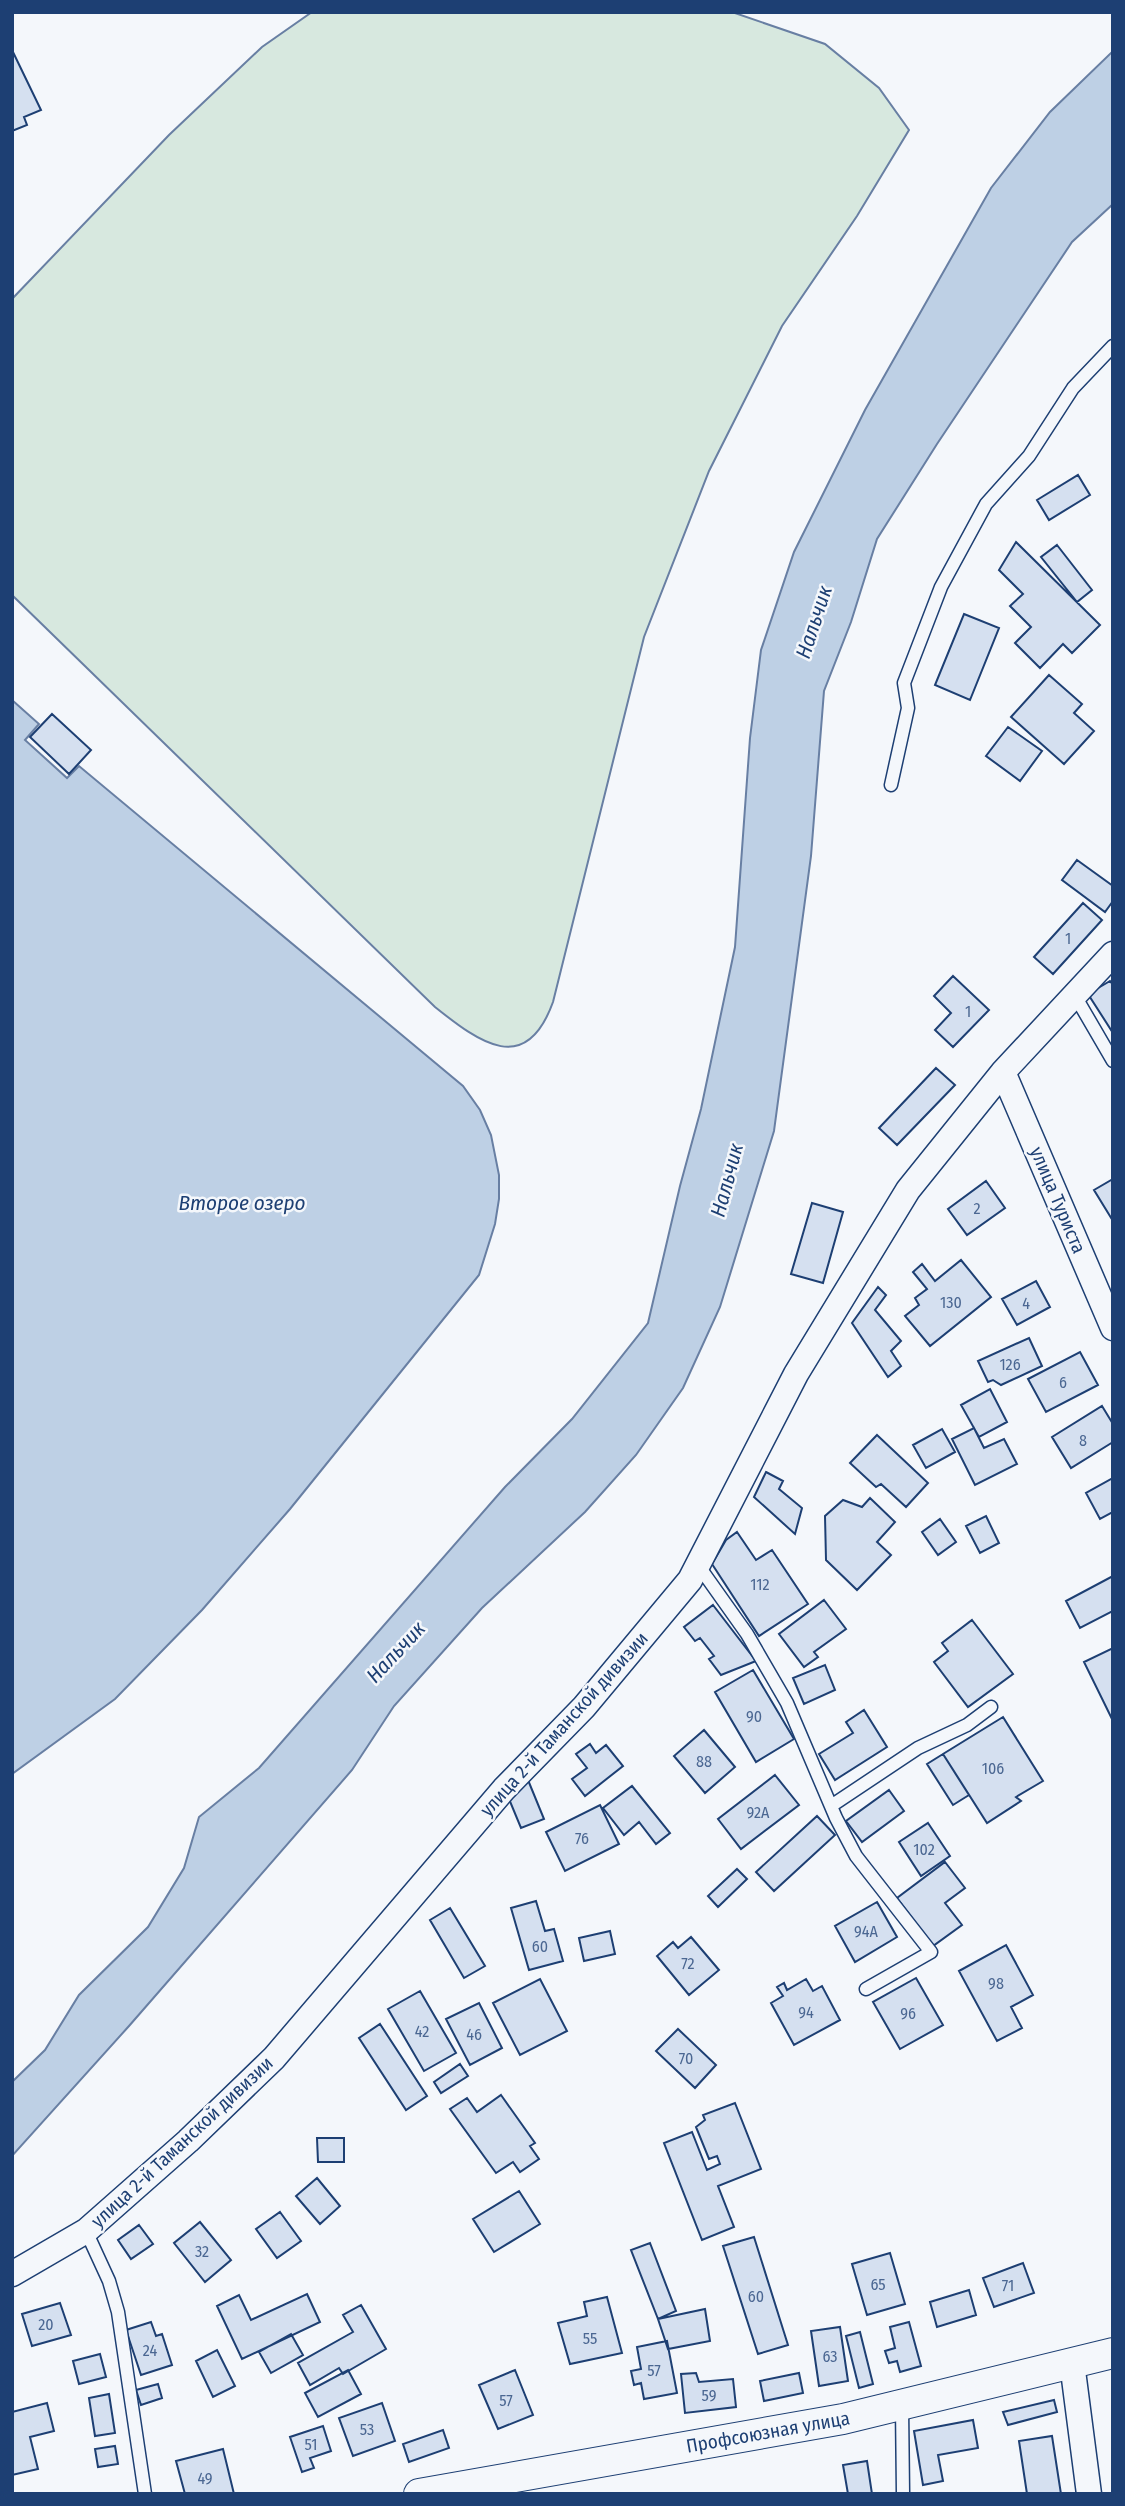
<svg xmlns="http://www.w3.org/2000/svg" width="1125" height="2506" font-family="'Fira Sans Condensed',sans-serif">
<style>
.green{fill:#d7e8df;stroke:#687fa3;stroke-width:2}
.water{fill:#bed0e5;stroke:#687fa3;stroke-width:2}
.building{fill:#d5e0f0;stroke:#1d3f73;stroke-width:2}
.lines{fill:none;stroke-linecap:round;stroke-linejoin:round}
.service-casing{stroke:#1d3f73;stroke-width:15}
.minor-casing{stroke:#1d3f73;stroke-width:27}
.tertiary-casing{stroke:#1d3f73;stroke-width:32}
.service{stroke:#f4f7fb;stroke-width:12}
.minor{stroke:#f4f7fb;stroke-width:24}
.tertiary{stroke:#f4f7fb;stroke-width:30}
.labels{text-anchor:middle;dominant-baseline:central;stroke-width:5;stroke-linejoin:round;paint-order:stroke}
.number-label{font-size:16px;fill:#4b6792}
.street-label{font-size:19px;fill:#1d3f73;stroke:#f4f7fb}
.water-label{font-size:21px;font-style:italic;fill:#1d3f73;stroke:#f4f7fb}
</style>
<rect width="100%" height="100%" fill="#f4f7fb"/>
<path class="green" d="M 312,12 L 732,12 L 825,44 L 879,88 L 909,130 L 857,216 L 782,326 L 709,471 L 644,637 L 553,1002 C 526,1077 480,1043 435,1007 L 12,595 L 12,299 L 169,135 L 262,47 Z"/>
<path class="water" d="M 1113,51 L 1113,204 L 1072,242 L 937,444 L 877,539 L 851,622 L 824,691 L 811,856 L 774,1131 L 720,1307 L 683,1388 L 636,1455 L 585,1512 L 482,1608 L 394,1706 L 352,1770 L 129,2026 L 12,2156 L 12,2082 L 45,2050 L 79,1995 L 148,1927 L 184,1868 L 199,1817 L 259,1768 L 505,1487 L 572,1419 L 648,1323 L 680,1186 L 701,1109 L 735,947 L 750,738 L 761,650 L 794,552 L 865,410 L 991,188 L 1050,112 Z
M 12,700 L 39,724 L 25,740 L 67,778 L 79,766 L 463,1086 L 480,1110 L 491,1135 L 499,1175 L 499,1199 L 495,1224 L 479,1275 L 290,1509 L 202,1610 L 115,1699 L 12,1774 Z"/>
<path class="building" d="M 12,50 L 41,110 L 24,117 L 27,125 L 12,131 Z
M 1078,475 L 1090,495 L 1049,520 L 1037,500 Z
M 1016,542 L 1100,625 L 1072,653 L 1063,644 L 1040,668 L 1015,643 L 1031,627 L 1010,606 L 1023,594 L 999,570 Z
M 1057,545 L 1092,590 L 1077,602 L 1041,557 Z
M 964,614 L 999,628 L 970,700 L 935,685 Z
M 1049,675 L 1082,704 L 1074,713 L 1094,731 L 1064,764 L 1011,717 Z
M 52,714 L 91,750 L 69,774 L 30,737 Z
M 1008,727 L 1042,751 L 1020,781 L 986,756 Z
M 1077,860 L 1113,886 L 1113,901 L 1105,912 L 1062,880 Z
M 1083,903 L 1102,920 L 1053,974 L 1034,957 Z
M 953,976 L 989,1010 L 953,1047 L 935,1030 L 951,1013 L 934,996 Z
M 1110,981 L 1113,985 L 1113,1033 L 1088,994 Z
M 936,1068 L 955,1085 L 897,1145 L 879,1128 Z
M 1113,1179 L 1113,1221 L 1094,1190 Z
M 986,1181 L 1005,1208 L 967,1235 L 948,1209 Z
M 812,1203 L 843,1212 L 823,1283 L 791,1274 Z
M 961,1260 L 991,1297 L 930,1346 L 905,1316 L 919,1305 L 915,1298 L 927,1289 L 913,1272 L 922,1264 L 935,1281 Z
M 1036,1281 L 1050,1307 L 1017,1325 L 1002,1299 Z
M 878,1287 L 886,1295 L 875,1310 L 901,1341 L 891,1351 L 901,1366 L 888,1377 L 852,1323 Z
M 1029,1338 L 1042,1366 L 1001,1385 L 993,1380 L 988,1382 L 978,1361 Z
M 1080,1352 L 1098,1385 L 1046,1412 L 1028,1379 Z
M 990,1389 L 1007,1422 L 979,1437 L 961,1405 Z
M 1102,1406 L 1113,1424 L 1113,1442 L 1071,1468 L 1052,1437 Z
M 974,1428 L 984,1448 L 1004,1439 L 1017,1464 L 975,1485 L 952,1439 Z
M 942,1429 L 955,1452 L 926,1468 L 913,1445 Z
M 877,1435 L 928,1483 L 906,1507 L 881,1484 L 876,1487 L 850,1463 Z
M 766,1472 L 783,1481 L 779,1489 L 802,1508 L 795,1534 L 754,1497 Z
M 1113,1478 L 1113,1512 L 1100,1519 L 1086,1493 Z
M 870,1498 L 895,1522 L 877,1542 L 891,1555 L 857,1590 L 826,1560 L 825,1516 L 843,1500 L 862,1507 Z
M 986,1516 L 999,1543 L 980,1553 L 966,1526 Z
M 940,1519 L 956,1542 L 938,1555 L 922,1532 Z
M 737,1532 L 756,1560 L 772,1550 L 808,1604 L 759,1636 L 712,1564 L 726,1540 Z
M 1113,1576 L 1113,1611 L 1080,1628 L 1066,1601 Z
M 824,1600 L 846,1629 L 814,1652 L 818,1657 L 804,1667 L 779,1634 Z
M 713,1605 L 756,1661 L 721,1675 L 709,1659 L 714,1656 L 700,1638 L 695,1641 L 684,1627 Z
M 972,1620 L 1013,1674 L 968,1707 L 934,1662 L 948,1651 L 942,1643 Z
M 1113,1648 L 1113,1721 L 1084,1662 Z
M 825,1665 L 835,1690 L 804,1704 L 793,1678 Z
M 753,1670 L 794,1739 L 756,1762 L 715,1692 Z
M 864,1710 L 887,1747 L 835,1780 L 819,1754 L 853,1733 L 846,1722 Z
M 1003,1717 L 1043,1781 L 1016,1797 L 1021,1801 L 987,1823 L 943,1754 Z
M 704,1730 L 735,1767 L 705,1793 L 674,1756 Z
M 590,1744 L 596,1753 L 606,1745 L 623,1766 L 585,1796 L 572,1779 L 587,1768 L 576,1754 Z
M 943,1754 L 969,1795 L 953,1805 L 927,1764 Z
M 775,1775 L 799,1805 L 741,1849 L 718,1819 Z
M 528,1780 L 544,1819 L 521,1828 L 509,1799 Z
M 632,1786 L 670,1833 L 656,1844 L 639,1822 L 624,1835 L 603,1808 Z
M 889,1790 L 904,1811 L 862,1842 L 846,1821 Z
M 600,1805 L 619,1844 L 565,1871 L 546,1832 Z
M 817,1816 L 835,1835 L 774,1891 L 756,1872 Z
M 928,1823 L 950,1856 L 921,1876 L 899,1842 Z
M 945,1862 L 965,1888 L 945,1903 L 962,1925 L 933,1946 L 897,1898 Z
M 737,1869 L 747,1879 L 718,1907 L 708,1896 Z
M 536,1901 L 545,1931 L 554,1929 L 563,1961 L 529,1970 L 511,1908 Z
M 877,1902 L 897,1937 L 855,1962 L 835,1926 Z
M 450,1908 L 485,1966 L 464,1978 L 430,1920 Z
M 610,1931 L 615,1954 L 584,1961 L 579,1938 Z
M 691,1937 L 719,1970 L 689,1995 L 657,1956 L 673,1942 L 678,1948 Z
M 1006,1945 L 1033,1995 L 1011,2007 L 1022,2028 L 997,2041 L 959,1971 Z
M 916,1978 L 943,2025 L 900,2049 L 873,2002 Z
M 540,1979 L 567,2031 L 520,2055 L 493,2003 Z
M 806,1979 L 813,1991 L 822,1986 L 840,2020 L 794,2045 L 771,2003 L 783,1996 L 777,1987 L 784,1983 L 787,1990 Z
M 420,1991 L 456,2053 L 424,2071 L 388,2009 Z
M 479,2003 L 502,2048 L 470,2065 L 446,2019 Z
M 380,2024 L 427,2096 L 406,2110 L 359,2038 Z
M 678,2029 L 716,2065 L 695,2088 L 656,2051 Z
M 460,2064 L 468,2076 L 441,2093 L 434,2082 Z
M 501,2095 L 535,2143 L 530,2146 L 539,2159 L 520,2172 L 513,2162 L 496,2173 L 450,2109 L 467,2098 L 477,2112 Z
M 735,2103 L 761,2169 L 718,2186 L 734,2227 L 702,2240 L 664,2143 L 692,2132 L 707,2170 L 720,2164 L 717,2156 L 709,2159 L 696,2127 L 705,2120 L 703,2115 Z
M 317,2138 L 344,2138 L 344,2162 L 318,2162 Z
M 317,2178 L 340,2206 L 320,2224 L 296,2196 Z
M 519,2191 L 540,2224 L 494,2252 L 473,2219 Z
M 280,2212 L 301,2241 L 277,2258 L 256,2229 Z
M 200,2222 L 231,2260 L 205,2282 L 174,2243 Z
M 139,2225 L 153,2244 L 131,2259 L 118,2240 Z
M 754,2237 L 788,2345 L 758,2354 L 723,2246 Z
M 650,2243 L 676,2311 L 658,2319 L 631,2250 Z
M 890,2253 L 905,2304 L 867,2315 L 852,2264 Z
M 1023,2263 L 1034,2293 L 994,2307 L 983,2278 Z
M 969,2290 L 976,2315 L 937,2327 L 930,2302 Z
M 307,2294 L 320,2322 L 242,2359 L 217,2306 L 239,2295 L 251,2320 Z
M 607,2297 L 622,2353 L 570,2364 L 558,2323 L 587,2316 L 584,2302 Z
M 60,2303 L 71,2335 L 32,2346 L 22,2314 Z
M 361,2305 L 386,2349 L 343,2374 L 339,2368 L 310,2385 L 298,2363 L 353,2332 L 343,2315 Z
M 705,2309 L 710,2341 L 668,2349 L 658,2319 Z
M 151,2322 L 156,2336 L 162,2334 L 172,2365 L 141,2375 L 126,2330 Z
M 909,2322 L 921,2366 L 900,2372 L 897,2361 L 889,2363 L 885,2351 L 895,2348 L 890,2327 Z
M 840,2327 L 848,2381 L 819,2386 L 811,2331 Z
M 860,2332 L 873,2384 L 859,2388 L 846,2336 Z
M 291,2334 L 303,2355 L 271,2373 L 259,2352 Z
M 667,2341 L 677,2393 L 644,2399 L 641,2383 L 634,2385 L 631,2371 L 641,2369 L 637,2347 Z
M 217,2350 L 235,2386 L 213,2397 L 196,2361 Z
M 100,2354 L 106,2377 L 79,2384 L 73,2361 Z
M 348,2370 L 361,2394 L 318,2417 L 305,2393 Z
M 515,2370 L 533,2415 L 498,2429 L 479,2385 Z
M 696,2373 L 699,2382 L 733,2379 L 736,2407 L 685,2413 L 681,2374 Z
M 799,2373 L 803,2393 L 764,2401 L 760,2381 Z
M 158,2384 L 162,2398 L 141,2405 L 136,2390 Z
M 109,2394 L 115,2433 L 95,2436 L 89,2398 Z
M 1054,2400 L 1057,2412 L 1008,2425 L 1003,2412 Z
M 47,2403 L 54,2431 L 30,2437 L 38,2469 L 12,2475 L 12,2412 Z
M 382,2403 L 395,2441 L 353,2456 L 339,2418 Z
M 973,2420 L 978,2448 L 938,2455 L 943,2481 L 923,2485 L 914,2431 Z
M 323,2426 L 331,2451 L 310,2458 L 314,2468 L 302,2472 L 290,2437 Z
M 443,2430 L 449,2448 L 409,2462 L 403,2444 Z
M 1052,2436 L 1061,2494 L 1027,2494 L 1019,2441 Z
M 115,2446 L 118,2464 L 98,2467 L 95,2449 Z
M 223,2449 L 234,2494 L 185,2494 L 176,2461 Z
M 867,2461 L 872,2494 L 848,2494 L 843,2465 Z"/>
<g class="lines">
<defs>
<path id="service" d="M 891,785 L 908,708 L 904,683 L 941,587 L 986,504 L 1029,456 L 1073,388 L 1113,346
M 1074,994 L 1113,1061
M 698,1565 L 747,1634 L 787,1703 L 836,1818 L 856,1856 L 931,1952 L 866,1989
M 831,1806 L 918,1748 L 967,1725 L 991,1707
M 86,2231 L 109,2281 L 118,2312 L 145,2494
M 902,2406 L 903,2494"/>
<path id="minor" d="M 1003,1072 L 1113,1328
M 12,2274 L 86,2231 L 188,2141 L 274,2058 L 504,1789 L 584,1707 L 690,1580 L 796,1374 L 908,1190 L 1003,1072 L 1113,954
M 1072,2363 L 1089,2494"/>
<path id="tertiary" d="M 419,2494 L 843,2419 L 1113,2353"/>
</defs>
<use href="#service" class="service-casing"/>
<use href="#minor" class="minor-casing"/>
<use href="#tertiary" class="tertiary-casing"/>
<use href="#service" class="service"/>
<use href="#minor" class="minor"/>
<use href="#tertiary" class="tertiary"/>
</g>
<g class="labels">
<g class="number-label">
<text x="1068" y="938">1</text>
<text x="968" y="1011">1</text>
<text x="977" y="1208">2</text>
<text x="951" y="1302">130</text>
<text x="1026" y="1303">4</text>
<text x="1010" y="1364">126</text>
<text x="1063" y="1382">6</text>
<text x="1083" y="1440">8</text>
<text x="760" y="1584">112</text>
<text x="754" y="1716">90</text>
<text x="704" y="1761">88</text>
<text x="993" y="1768">106</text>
<text x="758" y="1812">92А</text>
<text x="582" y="1838">76</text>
<text x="924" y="1849">102</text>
<text x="866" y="1931">94А</text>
<text x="540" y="1946">60</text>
<text x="688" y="1963">72</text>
<text x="996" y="1983">98</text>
<text x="806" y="2012">94</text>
<text x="908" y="2013">96</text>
<text x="422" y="2031">42</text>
<text x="474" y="2034">46</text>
<text x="686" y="2058">70</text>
<text x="202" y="2251">32</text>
<text x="878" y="2284">65</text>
<text x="1008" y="2285">71</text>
<text x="756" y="2296">60</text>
<text x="46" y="2324">20</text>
<text x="590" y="2338">55</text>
<text x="150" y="2350">24</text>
<text x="830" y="2356">63</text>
<text x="654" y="2370">57</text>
<text x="709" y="2395">59</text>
<text x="506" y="2400">57</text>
<text x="367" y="2429">53</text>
<text x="311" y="2444">51</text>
<text x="205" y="2478">49</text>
</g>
<g class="street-label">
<text transform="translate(1058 1200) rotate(67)">улица Туриста</text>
<text transform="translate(564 1724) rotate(-48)">улица 2-й Таманской дивизии</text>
<text transform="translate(182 2142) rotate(-43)">улица 2-й Таманской дивизии</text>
<text transform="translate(768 2432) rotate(-10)">Профсоюзная улица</text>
</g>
<g class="water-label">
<text transform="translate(814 622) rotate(-72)">Нальчик</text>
<text transform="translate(727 1180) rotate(-75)">Нальчик</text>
<text x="242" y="1203">Второе озеро</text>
<text transform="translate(396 1652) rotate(-47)">Нальчик</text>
</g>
</g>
<rect width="1125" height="2506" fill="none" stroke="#1d3f73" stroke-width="28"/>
</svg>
